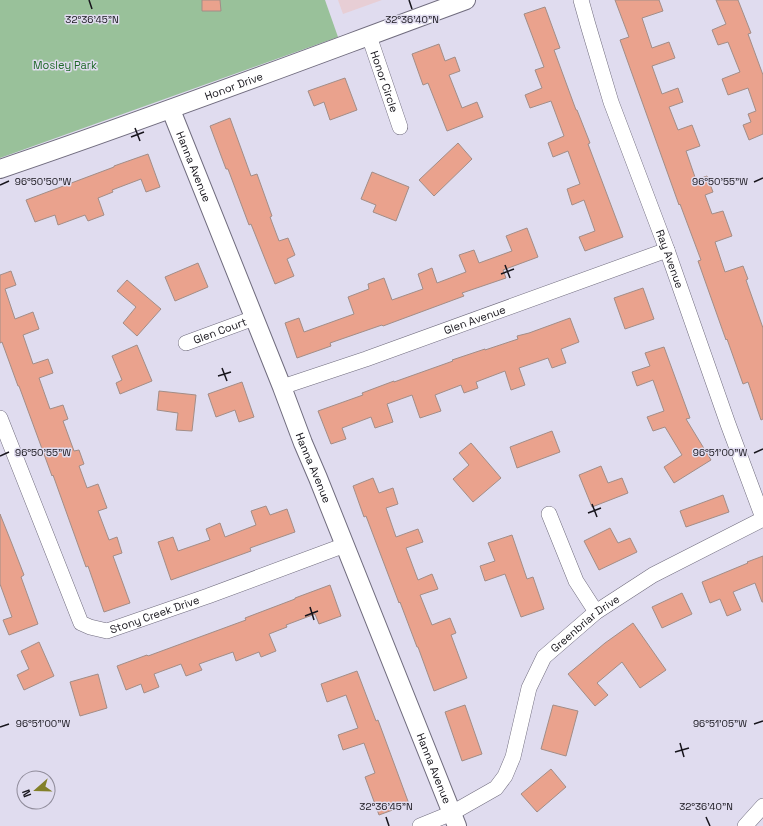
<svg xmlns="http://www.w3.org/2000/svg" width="763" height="826" font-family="'Space Grotesk',sans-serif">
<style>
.education{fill:#e7ced5}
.green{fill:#99c19a}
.building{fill:#eaa28d;stroke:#a28d87}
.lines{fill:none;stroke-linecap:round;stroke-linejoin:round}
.minor-casing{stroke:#706c7e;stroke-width:16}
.tertiary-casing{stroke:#706c7e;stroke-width:20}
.minor{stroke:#fff;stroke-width:15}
.tertiary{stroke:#fff;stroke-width:18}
.ticks{fill:none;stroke:#17151c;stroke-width:1.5}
.labels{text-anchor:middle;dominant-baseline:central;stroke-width:3;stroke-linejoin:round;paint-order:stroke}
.park-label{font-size:11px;fill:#1f6929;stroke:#e0dcef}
.street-label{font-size:11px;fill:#17151c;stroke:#e0dcef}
.ticks-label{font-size:10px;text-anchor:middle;fill:#17151c;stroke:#e0dcef;stroke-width:3;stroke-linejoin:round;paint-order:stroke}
</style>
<rect width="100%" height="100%" fill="#e0dcef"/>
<path class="education" d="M 338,0 L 382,0 L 343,14 Z"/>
<path class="green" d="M 0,0 L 325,0 L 338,37 L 0,158 Z"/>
<path class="building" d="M 202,0 L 220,0 L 221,11 L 202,11 Z
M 615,0 L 659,0 L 663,11 L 642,18 L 652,48 L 669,42 L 675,58 L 652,66 L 662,94 L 678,88 L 683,102 L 669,107 L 678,130 L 692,125 L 700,146 L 686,151 L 696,180 L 707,176 L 713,192 L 705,195 L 712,214 L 723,211 L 732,236 L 715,242 L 725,272 L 743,266 L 748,279 L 746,280 L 763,328 L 763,419 L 761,420 L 748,382 L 743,384 L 727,339 L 726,340 L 698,261 L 701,260 L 680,204 L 679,205 L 620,40 L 629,37 Z
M 716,0 L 738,0 L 751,33 L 748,34 L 763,75 L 763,134 L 749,140 L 743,125 L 751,122 L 748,114 L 756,111 L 748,88 L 728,95 L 722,79 L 740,72 L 728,42 L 718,45 L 712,30 L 726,24 Z
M 545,7 L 560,48 L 554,50 L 576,110 L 577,110 L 590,143 L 588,144 L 623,237 L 585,251 L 579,237 L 595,231 L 584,200 L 572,205 L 567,189 L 580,184 L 568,151 L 553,157 L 548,143 L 564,136 L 551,101 L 530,108 L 525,95 L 542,88 L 535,70 L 544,67 L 524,14 Z
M 439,44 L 445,61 L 455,57 L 460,71 L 449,75 L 462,108 L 477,102 L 483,117 L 447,131 L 428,83 L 423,85 L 412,54 Z
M 345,78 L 357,110 L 330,120 L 324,102 L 314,106 L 308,91 Z
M 230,118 L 251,176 L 257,174 L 272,216 L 270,217 L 279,241 L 288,238 L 295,255 L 287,259 L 294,276 L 275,284 L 251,224 L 249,225 L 228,169 L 226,169 L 210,126 Z
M 458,143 L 472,159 L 434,196 L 419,180 Z
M 148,154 L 160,187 L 146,192 L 141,179 L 112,190 L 113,192 L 98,198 L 104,215 L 88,221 L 85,215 L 58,225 L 55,215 L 35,222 L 26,200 L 114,167 L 114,166 Z
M 372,172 L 409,187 L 396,221 L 373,212 L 376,205 L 361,199 Z
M 527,228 L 538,257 L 503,270 L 506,278 L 462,293 L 464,296 L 383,326 L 382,325 L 330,343 L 331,346 L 297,358 L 285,323 L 299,318 L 304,332 L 354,314 L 348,297 L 369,289 L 368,284 L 384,278 L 392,300 L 423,289 L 418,274 L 432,268 L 437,283 L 466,272 L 459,255 L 474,250 L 479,263 L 512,251 L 506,236 Z
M 198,263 L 208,287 L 175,301 L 165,277 Z
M 11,271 L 16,285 L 5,289 L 15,319 L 33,312 L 39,329 L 23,335 L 33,364 L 48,359 L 53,373 L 39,378 L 50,409 L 63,405 L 68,419 L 63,421 L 74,451 L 79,450 L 84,464 L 79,466 L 87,488 L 98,484 L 107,508 L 98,511 L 109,540 L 117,537 L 122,553 L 113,556 L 130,603 L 104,612 L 88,566 L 86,567 L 53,475 L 52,476 L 19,386 L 18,386 L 2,342 L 0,343 L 0,275 Z
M 127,280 L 161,309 L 137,336 L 123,323 L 136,307 L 117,291 Z
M 643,288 L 654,319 L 625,329 L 614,298 Z
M 570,318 L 579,342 L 561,349 L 566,363 L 552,368 L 548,358 L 519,368 L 525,385 L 511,390 L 505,371 L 476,382 L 478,388 L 464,393 L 461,385 L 435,395 L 441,411 L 420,418 L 412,395 L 387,404 L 393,422 L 375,428 L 371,417 L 342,428 L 346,439 L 331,444 L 318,411 L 363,395 L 362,393 L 394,381 L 394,382 L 453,361 L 452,360 L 485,349 L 485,350 L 518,339 L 517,336 L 529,333 Z
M 137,345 L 152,381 L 120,394 L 116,383 L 122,380 L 112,356 Z
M 664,347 L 690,418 L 686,419 L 711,460 L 674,483 L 664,467 L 682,455 L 665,427 L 653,431 L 647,417 L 664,411 L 653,380 L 637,386 L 632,372 L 650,366 L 645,353 Z
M 242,382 L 254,417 L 239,422 L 235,410 L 216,417 L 208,394 Z
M 159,391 L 196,395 L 192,431 L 176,430 L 178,413 L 157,410 Z
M 552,431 L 560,452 L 517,468 L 510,447 Z
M 471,443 L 501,478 L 473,502 L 453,479 L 469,465 L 459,453 Z
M 601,466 L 608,483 L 622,478 L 628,493 L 592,507 L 579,475 Z
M 373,478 L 379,493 L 393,488 L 398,504 L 386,508 L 396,537 L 418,529 L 423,542 L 406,548 L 418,580 L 432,574 L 438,589 L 420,595 L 432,625 L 450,618 L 456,633 L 451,635 L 467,678 L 434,691 L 418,647 L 417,647 L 400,602 L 399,603 L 366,516 L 364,517 L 353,486 Z
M 723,495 L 729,512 L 686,527 L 680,511 Z
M 266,506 L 270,515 L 287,509 L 295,532 L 250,548 L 251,551 L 171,580 L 158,542 L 173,537 L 178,551 L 210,540 L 206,529 L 220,523 L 225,537 L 256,525 L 251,511 Z
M 0,514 L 12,544 L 24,575 L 21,577 L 38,624 L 9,635 L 3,620 L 12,617 L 0,584 Z
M 610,528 L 618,543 L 630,538 L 637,552 L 599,570 L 584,541 Z
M 512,535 L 527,579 L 533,577 L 544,609 L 521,617 L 505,574 L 485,581 L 480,566 L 495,561 L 488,543 Z
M 763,556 L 763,602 L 762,602 L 755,583 L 733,592 L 741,610 L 727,616 L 720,599 L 710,603 L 702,582 L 748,563 L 747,562 Z
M 330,585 L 341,616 L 319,624 L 315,614 L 286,625 L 287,627 L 269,634 L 276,651 L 261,657 L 259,652 L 236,661 L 233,652 L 199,664 L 202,670 L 186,676 L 181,664 L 154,674 L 159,687 L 144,693 L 141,684 L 126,690 L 117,666 L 147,655 L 148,656 L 246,620 L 245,618 L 295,599 L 295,598 Z
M 682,593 L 692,614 L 662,628 L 652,607 Z
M 633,623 L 666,670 L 640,688 L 622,662 L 597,683 L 608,695 L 595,706 L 568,674 L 605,643 Z
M 39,642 L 54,676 L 24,690 L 17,675 L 29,669 L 21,651 Z
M 357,671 L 376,721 L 378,720 L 409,804 L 379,815 L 365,777 L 375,773 L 364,743 L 343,750 L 338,735 L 358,728 L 346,695 L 327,702 L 321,684 Z
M 98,674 L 107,708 L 80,716 L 70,682 Z
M 465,705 L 482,754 L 462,761 L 445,712 Z
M 553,705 L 578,711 L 566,756 L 541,749 Z
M 551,769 L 566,787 L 537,812 L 521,794 Z"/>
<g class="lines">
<defs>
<g id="minor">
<path id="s1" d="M 581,0 L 588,25 L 611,102 L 667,250 L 728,424 L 763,518"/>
<path id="s2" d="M 369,36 L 400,127"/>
<path id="s3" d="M 186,343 L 254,318"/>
<path id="s4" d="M 282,387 L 366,359 L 667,250"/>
<path id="s5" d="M 0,418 L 81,623 L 90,627 L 107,631 L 208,596 L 345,545"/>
<path d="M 549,514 L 576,581 L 596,612"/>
<path id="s6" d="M 420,826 L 452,813 L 496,788 L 505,776 L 513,757 L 529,688 L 544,657 L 596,612 L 653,575 L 763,519"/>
<path d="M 745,826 L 763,806"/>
</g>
<g id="tertiary">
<path id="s7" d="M 171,110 L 282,387 L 303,443 L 318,478 L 457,826"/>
<path id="s8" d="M 0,169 C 157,116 311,57 466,0"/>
</g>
</defs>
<use href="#minor" class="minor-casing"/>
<use href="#tertiary" class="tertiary-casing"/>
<use href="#minor" class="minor"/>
<use href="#tertiary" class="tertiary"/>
</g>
<path class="ticks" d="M 89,0 L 92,9M 409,0 L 412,9M 135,128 L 140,141M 131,137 L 144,132M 754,182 L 763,178M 0,185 L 9,181M 505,265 L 510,278M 501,274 L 514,269M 222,368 L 227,381M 218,376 L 231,372M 754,453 L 763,449M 0,456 L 9,452M 592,504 L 597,517M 588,513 L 601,508M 310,607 L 314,620M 305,616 L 318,611M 754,724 L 763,721M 0,727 L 9,724M 680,743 L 684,757M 675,752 L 689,748M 386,817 L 389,826M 706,817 L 710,826"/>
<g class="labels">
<g class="park-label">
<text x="65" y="65">Mosley Park</text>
</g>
<g class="street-label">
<text stroke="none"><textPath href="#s2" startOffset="48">Honor Circle</textPath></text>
<text stroke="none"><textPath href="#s8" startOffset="248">Honor Drive</textPath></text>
<text stroke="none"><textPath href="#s7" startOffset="61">Hanna Avenue</textPath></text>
<text stroke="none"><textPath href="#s1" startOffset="274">Ray Avenue</textPath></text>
<text stroke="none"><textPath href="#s4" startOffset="204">Glen Avenue</textPath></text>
<text stroke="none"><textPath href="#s3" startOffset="36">Glen Court</textPath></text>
<text stroke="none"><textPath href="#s7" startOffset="385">Hanna Avenue</textPath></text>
<text stroke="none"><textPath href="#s5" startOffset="298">Stony Creek Drive</textPath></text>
<text stroke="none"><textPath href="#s6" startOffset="279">Greenbriar Drive</textPath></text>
<text stroke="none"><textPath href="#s7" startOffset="709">Hanna Avenue</textPath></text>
</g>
</g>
<g class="ticks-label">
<text x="92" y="23">32°36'45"N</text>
<text x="412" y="23">32°36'40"N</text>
<text x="43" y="185">96°50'50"W</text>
<text x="720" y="185">96°50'55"W</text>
<text x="43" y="456">96°50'55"W</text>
<text x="720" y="456">96°51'00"W</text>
<text x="43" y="727">96°51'00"W</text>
<text x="720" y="727">96°51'05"W</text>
<text x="386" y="810">32°36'45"N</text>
<text x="706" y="810">32°36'40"N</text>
</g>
<g transform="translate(36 790) rotate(250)"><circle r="19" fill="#e0dcef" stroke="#908c9b"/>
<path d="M0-3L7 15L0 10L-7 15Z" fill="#838029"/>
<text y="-6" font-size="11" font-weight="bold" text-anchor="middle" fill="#17151c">N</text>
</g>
</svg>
